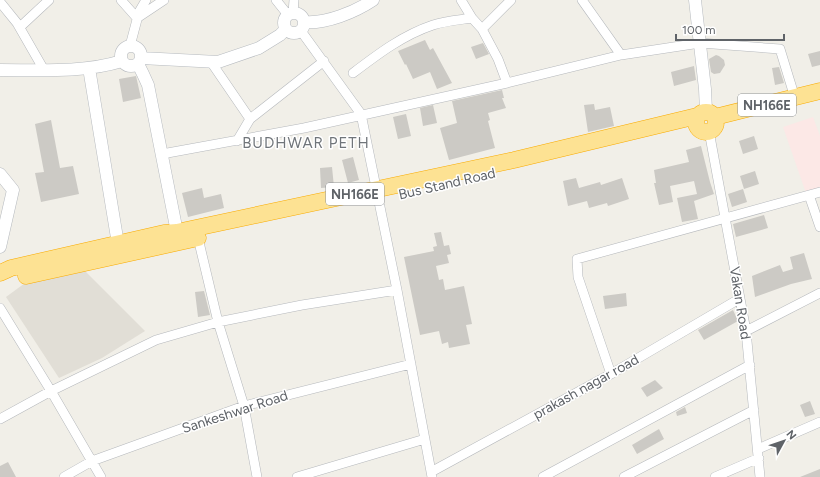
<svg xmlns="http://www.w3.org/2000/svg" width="820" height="477" font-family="Figtree,sans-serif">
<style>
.education{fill:#e1ded6}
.medical{fill:#fce8e6}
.building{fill:#cccac5}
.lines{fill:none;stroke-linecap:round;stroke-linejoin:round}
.street-casing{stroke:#b5b8bc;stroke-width:10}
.secondary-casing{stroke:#b6babf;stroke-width:13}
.highway-casing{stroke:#f9ab00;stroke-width:17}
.street{stroke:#fff;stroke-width:9}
.secondary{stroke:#fff;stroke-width:12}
.highway{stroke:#fde293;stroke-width:16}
.labels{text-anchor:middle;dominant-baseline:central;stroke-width:3;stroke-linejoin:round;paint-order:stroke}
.shield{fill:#fff;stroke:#8f9295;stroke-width:1}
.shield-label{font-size:13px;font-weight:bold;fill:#5f6368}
.street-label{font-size:14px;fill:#5f6368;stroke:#fff}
.neighbourhood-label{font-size:15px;letter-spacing:1px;fill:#70757a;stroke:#fff}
</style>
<rect width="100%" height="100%" fill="#f1efe8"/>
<path class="education" d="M 82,268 L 145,331 L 102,358 L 59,378 L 6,297 L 36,275 Z"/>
<path class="medical" d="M 813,117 L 820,136 L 820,190 L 807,196 L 783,127 Z"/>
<path class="building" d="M 425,40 L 430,50 L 433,48 L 452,83 L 437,89 L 430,72 L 413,79 L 406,64 L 405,65 L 398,51 Z
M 483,43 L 489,54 L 476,59 L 471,47 Z
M 820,51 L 820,65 L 812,67 L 808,54 Z
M 716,55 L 719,56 L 724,60 L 725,65 L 720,73 L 714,74 L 711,72 L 709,59 Z
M 694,66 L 696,80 L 674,86 L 671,72 Z
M 779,67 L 784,83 L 775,85 L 772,68 Z
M 136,76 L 141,98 L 123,102 L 119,79 Z
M 502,90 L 504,98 L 502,98 L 506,108 L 488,113 L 490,120 L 488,121 L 495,148 L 449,160 L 440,128 L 457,123 L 452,101 Z
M 594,104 L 595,110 L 610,107 L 614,126 L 588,132 L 584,105 Z
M 433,105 L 437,123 L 423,126 L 420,108 Z
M 406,114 L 411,136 L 398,139 L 393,117 Z
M 51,120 L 60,168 L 73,166 L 79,194 L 41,202 L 35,173 L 44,172 L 35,124 Z
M 754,136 L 758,149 L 743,154 L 739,141 Z
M 701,146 L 710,182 L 714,194 L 694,201 L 698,219 L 682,222 L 677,198 L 697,194 L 694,181 L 670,186 L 673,202 L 659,205 L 654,183 L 656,183 L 654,170 L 689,162 L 686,150 Z
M 353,157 L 359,180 L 348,183 L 342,160 Z
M 332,167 L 334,187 L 321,188 L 320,168 Z
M 755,171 L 759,184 L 744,189 L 740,176 Z
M 576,178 L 579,188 L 600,182 L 601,185 L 622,178 L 629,199 L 608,206 L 607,203 L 589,208 L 587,201 L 568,206 L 563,181 Z
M 202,188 L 204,198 L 221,194 L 224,208 L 188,217 L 182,193 Z
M 743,189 L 747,202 L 732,207 L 728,194 Z
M 764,215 L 768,228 L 736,237 L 733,224 Z
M 441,232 L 444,246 L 449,245 L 451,254 L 447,255 L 449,263 L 436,266 L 439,280 L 443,279 L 445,290 L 464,286 L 472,324 L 466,325 L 470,344 L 449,348 L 448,342 L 442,344 L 439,331 L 420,335 L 404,257 L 434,251 L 433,247 L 437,246 L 434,233 Z
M 804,253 L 812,279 L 791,284 L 755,297 L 752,276 L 780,265 L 783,272 L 793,269 L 790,257 Z
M 204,291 L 210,315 L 198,317 L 195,292 Z
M 626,293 L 627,306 L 605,309 L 603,296 Z
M 733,310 L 738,321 L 704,340 L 698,330 Z
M 655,380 L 663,388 L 647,397 L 641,388 Z
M 810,401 L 815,414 L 805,417 L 800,405 Z
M 685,407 L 687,413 L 677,416 L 676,412 Z
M 659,429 L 664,439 L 637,454 L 632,445 Z
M 8,462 L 16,477 L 0,477 L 0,466 Z
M 820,469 L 820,477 L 800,477 Z"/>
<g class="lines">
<defs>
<path id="street" d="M 121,0 L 137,18 L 164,0
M 276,0 L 288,15
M 461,0 L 472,18 L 482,29 L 498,59 L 507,83
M 582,0 L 621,55
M 0,2 L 17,23 L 44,70
M 293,13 L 294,0
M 20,27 L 49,0
M 482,29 L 511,0
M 301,31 L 361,114 L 397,290 L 432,477
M 130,46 L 139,12 L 146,0
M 211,62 L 250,119
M 353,73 C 378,54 403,35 433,25 C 445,21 459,20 472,18
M 709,131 L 746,331 L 760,477
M 237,141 L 250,119 L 324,61
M 162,154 L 304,128 L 507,83 L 621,55 L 700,43 L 780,49 L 795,98
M 809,195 L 820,227
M 198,238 L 218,322 L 244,406 L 257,477
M 0,308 L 51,391 L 101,477
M 746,331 L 820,293
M 611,374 L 578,277 L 577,259 L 820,192
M 0,419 L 51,391 L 156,340 L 218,322 L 302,305 L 397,290
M 758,449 L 820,422
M 431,472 L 611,374 L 739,299
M 64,477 L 92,461 L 244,406 L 411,364
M 297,477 L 425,439
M 543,477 L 750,365
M 624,477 L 754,410
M 715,477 L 759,458"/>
<path id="secondary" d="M 695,0 L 705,89 L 706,111
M284 23a10 10 0 1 1 20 0a10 10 0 1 1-20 0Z
M 304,22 C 326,24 355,12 373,0
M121 56a10 10 0 1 1 20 0a10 10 0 1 1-20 0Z
M 141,58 L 218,62 L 259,48 L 280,35 L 286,29
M 138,64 L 143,74 L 148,85 L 177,232
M 89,68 L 119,250
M 0,70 C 40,70 83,73 122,61
M 0,174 L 13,190 L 0,247"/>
<path id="highway" d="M696 122a10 10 0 1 1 20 0a10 10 0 1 1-20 0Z
M 715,117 L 820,91
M 0,273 L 11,268 L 164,233 L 177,232 L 514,160 L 697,116
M 26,276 L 198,238"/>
</defs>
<use href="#street" class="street-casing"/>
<use href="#secondary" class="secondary-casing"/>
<use href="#highway" class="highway-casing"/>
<use href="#street" class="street"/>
<use href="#secondary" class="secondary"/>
<use href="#highway" class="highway"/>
</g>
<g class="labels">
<g class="shield">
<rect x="738" y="94" width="58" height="22" rx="3"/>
<rect x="326" y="183" width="58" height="22" rx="3"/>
</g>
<g class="shield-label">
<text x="767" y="105">NH166E</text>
<text x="355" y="194">NH166E</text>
</g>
<g class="street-label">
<text transform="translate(447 184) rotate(-13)">Bus Stand Road</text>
<text transform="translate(740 303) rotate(81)">Vakan Road</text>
<text transform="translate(586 387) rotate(-29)">prakash nagar road</text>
<text transform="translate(235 412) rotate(-18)">Sankeshwar Road</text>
</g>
<g class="neighbourhood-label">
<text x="306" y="143">BUDHWAR PETH</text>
</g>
</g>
<g transform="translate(784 441) rotate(50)" stroke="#ffffff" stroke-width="3" paint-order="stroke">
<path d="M0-3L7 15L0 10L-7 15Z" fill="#5f6368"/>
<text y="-6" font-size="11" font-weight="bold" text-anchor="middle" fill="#5f6368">N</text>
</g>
<path d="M676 34v6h108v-6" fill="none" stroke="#5f6368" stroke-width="2"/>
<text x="682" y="34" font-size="12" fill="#5f6368" stroke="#ffffff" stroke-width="3" paint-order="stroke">100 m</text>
</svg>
